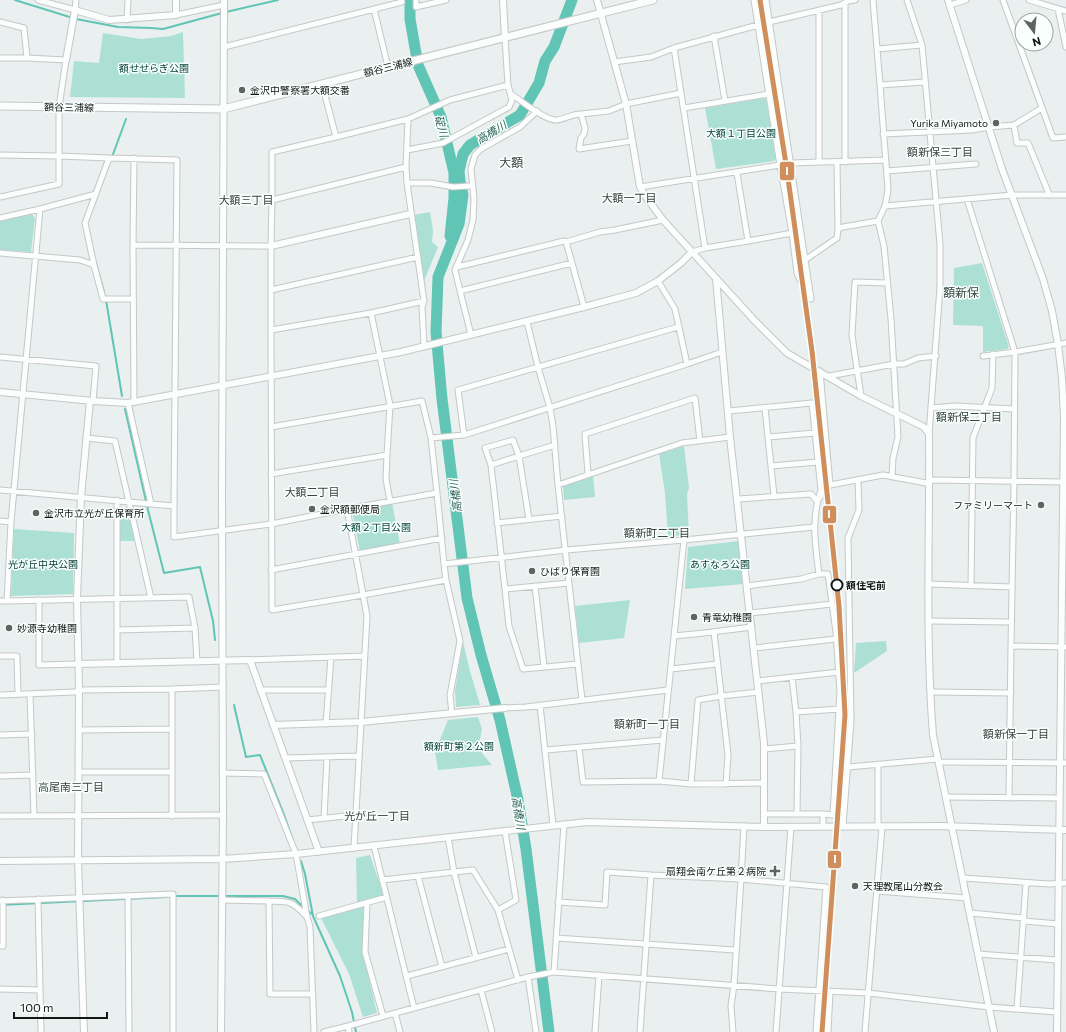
<svg xmlns="http://www.w3.org/2000/svg" width="1066" height="1032" font-family="Commissioner,'Noto Sans JP',sans-serif">
<style>
.green{fill:#ace0d5}
.lines{fill:none;stroke-linecap:round;stroke-linejoin:round}
.stream{stroke:#60c5b4;stroke-width:2}
.river{stroke:#60c5b4;stroke-width:11}
.minor-casing{stroke:#c4c8c7;stroke-width:7}
.tertiary-casing{stroke:#c4c8c7;stroke-width:8}
.secondary-casing{stroke:#c4c8c7;stroke-width:9}
.minor{stroke:#fcfdfd;stroke-width:5}
.tertiary{stroke:#fcfdfd;stroke-width:6}
.secondary{stroke:#fcfdfd;stroke-width:7}
.rail-1-casing{stroke:#f9fffd;stroke-width:8}
.rail-1{stroke:#d08e5c;stroke-width:5}
.poi-dot{fill:#5e6462;stroke:#f9fffd;stroke-width:1.5}
.stop-dot{fill:#f9fffd;stroke:#131816;stroke-width:2}
.labels{text-anchor:middle;dominant-baseline:central;stroke-width:3;stroke-linejoin:round;paint-order:stroke}
.street-label{font-size:10px;fill:#131816;stroke:#f9fffd}
.park-label{font-size:10px;fill:#003d34;stroke:#f9fffd}
.poi-label{font-size:10px;fill:#131816;stroke:#f9fffd;text-anchor:start}
.stop-label{font-size:10px;font-weight:bold;fill:#131816;stroke:#f9fffd;text-anchor:start}
.water-label{font-size:11px;font-style:italic;fill:#2e6358;stroke:#f9fffd}
.neighbourhood-label{font-size:11px;fill:#384441;stroke:#f9fffd}
.quarter-label{font-size:12px;fill:#384441;stroke:#f9fffd}
.line-badge{stroke:#f9fffd;stroke-width:1.5}
.badge-label{font-size:11px;text-anchor:middle;font-weight:bold;fill:#fff}
</style>
<rect width="100%" height="100%" fill="#eaf0ef"/>
<path class="green" d="M 183,32 L 185,98 L 70,97 L 74,61 L 99,63 L 103,33 L 141,39 L 171,36 Z
M 764,98 L 766,99 L 776,159 L 774,161 L 716,169 L 705,108 Z
M 430,212 L 433,230 L 432,242 L 438,247 L 424,281 L 413,215 Z
M 31,213 L 35,218 L 31,252 L 0,250 L 0,221 Z
M 982,263 L 1009,347 L 1007,349 L 983,352 L 983,326 L 953,325 L 954,268 Z
M 684,446 L 689,488 L 687,494 L 689,534 L 668,537 L 665,493 L 659,454 Z
M 593,476 L 595,497 L 564,500 L 563,486 Z
M 392,503 L 400,544 L 360,552 L 352,510 Z
M 121,508 L 130,508 L 134,541 L 119,541 Z
M 14,529 L 74,533 L 73,594 L 11,596 Z
M 739,541 L 744,584 L 685,589 L 688,547 Z
M 630,600 L 624,638 L 579,643 L 575,606 Z
M 886,641 L 887,651 L 854,673 L 856,643 Z
M 463,642 L 470,671 L 480,705 L 456,707 L 455,691 Z
M 478,717 L 482,729 L 479,744 L 482,753 L 492,765 L 438,770 L 435,752 L 448,720 Z
M 370,855 L 384,896 L 357,903 L 356,858 Z
M 363,907 L 363,953 L 377,1013 L 363,1017 L 349,974 L 321,918 Z"/>
<g class="lines">
<path class="stream" d="M 15,0 L 76,19 L 118,27 L 151,28 L 163,29 L 222,13
M 226,12 L 278,0
M 112,157 L 126,119
M 94,256 L 104,292
M 106,300 L 122,396
M 125,409 L 148,510 L 164,573 L 200,567 L 213,621 L 215,640
M 234,705 L 246,757 L 260,755 L 283,812 L 294,843
M 301,861 L 305,874 L 313,916 L 340,976 L 352,1012 L 356,1032
M 173,896 L 283,896 L 295,899 L 303,907
M 0,905 L 167,897
M 307,910 L 312,914"/>
<path class="river" d="M 410,0 L 410,19 L 418,65 L 441,117 L 454,173 L 454,198 L 450,236
M 549,1032 L 526,849 L 518,800 L 500,720 L 481,655 L 467,598 L 442,399 L 436,332 L 438,277 L 459,224 L 463,195 L 460,181 L 459,171 L 463,154 L 470,145 L 520,115 L 539,83 L 545,61 L 554,47 L 572,0"/>
<defs>
<path id="minor" d="M 38,0 L 75,10 L 76,0
M 416,0 L 416,7 L 446,0
M 766,0 L 805,260 L 837,238 L 838,229 L 843,227 L 878,221
M 873,0 L 880,85
M 907,0 L 922,45 L 940,244 L 940,287 L 929,434
M 1003,0 L 1053,138 L 1066,137
M 1029,0 L 1066,11
M 950,5 L 966,0
M 374,9 L 388,67
M 1058,9 L 1066,47
M 819,10 L 819,162
M 176,15 L 224,5
M 127,20 L 128,0
M 0,22 L 24,28 L 27,58 L 66,60 L 59,107 L 59,156 L 0,155
M 769,22 L 841,5 L 848,1 L 855,0
M 714,36 L 725,101
M 224,47 L 402,2
M 674,48 L 758,25
M 877,49 L 922,45
M 0,58 L 27,58
M 614,62 L 651,57 L 674,48 L 705,248
M 322,84 L 336,137 L 272,152 L 272,200 L 406,167
M 510,93 C 520,100 545,121 557,120 C 565,119 572,114 581,114
M 684,108 L 769,94
M 1014,125 L 1017,143 L 1028,143 L 1049,194
M 883,134 L 972,130 L 989,127 L 1014,125 L 1042,108
M 336,137 L 408,119
M 632,141 L 579,149 L 581,138 L 584,134 L 585,128 L 581,114 L 609,111 L 626,104 L 681,93
M 407,150 L 443,143 L 509,107 L 512,100 L 508,85
M 109,158 L 177,160 L 174,506 L 151,504
M 837,162 L 838,229
M 845,162 L 845,3
M 887,171 L 976,164
M 407,183 L 431,183 L 453,187 L 469,186
M 640,187 L 780,165 L 754,0
M 0,197 L 59,184 L 59,156 L 109,158 L 85,223 L 94,265
M 967,199 L 1015,352 L 1014,481 L 1011,646 L 1066,647
M 885,206 L 1012,195 L 1066,195
M 40,209 L 96,194
M 0,218 L 40,209 L 11,522 L 7,601 L 189,597 L 195,628 L 197,662
M 748,241 L 792,233
M 133,245 L 134,158
M 271,246 L 272,200
M 692,252 L 705,248 L 748,241 L 737,173
M 0,253 L 80,260 L 94,265 L 103,299 L 133,299
M 805,260 L 811,299
M 572,263 L 566,242 L 600,232 L 615,230 L 663,220
M 457,267 L 564,241 L 566,242
M 800,280 L 797,273 L 792,233 L 780,165 L 790,163 L 886,160
M 658,281 L 675,309 L 687,364 L 722,352
M 271,290 L 418,257
M 460,291 L 455,270 L 468,240 L 473,220 L 474,199 L 471,169 L 475,155 L 481,149 L 520,127 L 537,111
M 371,313 L 424,301 L 407,183 L 406,167 L 408,119 L 450,100 L 508,85 L 505,38
M 527,322 L 538,367 L 550,408 L 553,426 L 558,485 L 582,700
M 271,330 L 272,610 L 363,595 L 446,580 L 460,641 L 450,695 L 452,714
M 471,335 L 460,291 L 572,263 L 584,307
M 424,346 L 422,307 L 424,301
M 983,356 L 1015,352 L 1066,343
M 0,357 L 96,366 L 93,401
M 820,371 L 830,485
M 829,376 L 894,364 L 904,364 L 918,358 L 936,356
M 861,396 L 852,335 L 855,282 L 887,283
M 134,402 L 133,245 L 271,246 L 271,330 L 371,313 L 390,405 L 387,455 L 271,474
M 765,408 L 774,496
M 931,408 L 955,406 L 1014,409
M 729,411 L 812,403 L 821,490 C 811,519 815,543 819,574 L 828,574 L 836,632 L 840,692 L 833,815 L 823,814 L 823,826
M 271,427 L 422,401 L 431,438
M 464,435 L 458,390 L 678,327
M 768,437 L 815,433
M 86,438 L 115,441 L 151,598
M 555,445 L 519,456 L 513,440 L 485,448 L 491,465 L 505,589 L 569,583
M 387,455 L 386,479 L 390,501
M 491,465 L 519,456 L 529,519
M 771,466 L 818,462
M 588,474 L 585,434 L 695,398 L 700,441
M 892,477 L 893,458 L 898,437 L 891,319 L 884,246 L 878,221 L 885,206 L 888,190 L 880,85 L 925,82
M 558,485 L 682,443 L 730,437
M 0,490 L 151,504 L 128,403
M 437,493 L 444,564 L 566,550 L 684,540 L 814,527
M 738,499 L 811,494 L 817,501 L 830,485 L 883,475 L 926,483 L 930,480 L 1063,482
M 117,500 L 117,664
M 174,506 L 174,537 L 271,524 L 347,509 L 367,616 L 354,848
M 347,509 L 437,493 L 431,438 L 464,435 L 687,364
M 0,521 L 11,522
M 497,523 L 562,516
M 684,540 L 659,781 L 691,784 L 764,783
M 444,564 L 446,580
M 271,570 L 442,538
M 930,584 L 1012,587
M 971,585 L 973,438 L 992,388 L 993,354
M 535,586 L 544,667
M 747,586 L 801,579 L 819,574
M 505,589 L 509,626 L 523,669 L 578,664
M 39,600 L 39,665 L 78,664
M 0,601 L 7,601
M 750,613 L 832,604
M 930,621 L 1011,622
M 117,630 L 195,628
M 712,632 L 752,627
M 674,636 L 714,632 L 728,755 L 726,784
M 754,648 L 836,639
M 0,656 L 17,656 L 18,694
M 250,660 L 365,656
M 671,669 L 717,664
M 792,677 L 796,712
M 758,681 L 839,672
M 260,690 L 329,690
M 931,692 L 1011,693
M 30,694 L 34,816
M 0,695 L 75,692 L 79,690 L 172,689 L 223,687
M 540,705 L 553,825
M 505,708 L 526,707 L 668,690
M 326,724 L 331,657
M 79,730 L 172,729
M 0,735 L 32,734
M 579,748 L 583,782 L 659,781
M 764,749 L 798,746 L 796,712 L 840,709
M 546,750 L 663,740
M 285,758 L 359,756
M 939,762 L 1066,763
M 848,767 L 938,759
M 79,772 L 172,772 L 172,689
M 172,772 L 172,816
M 222,773 L 264,774 L 296,854 L 307,917 L 310,927 L 314,1032
M 0,776 L 33,775
M 691,784 L 698,700 L 721,696 L 759,692
M 946,797 L 1060,798
M 1009,798 L 1011,646
M 764,814 L 823,814
M 797,814 L 798,746
M 0,816 L 223,815
M 324,818 L 327,757
M 307,820 L 355,815
M 843,826 L 851,721 L 848,538 L 859,510 L 858,480
M 878,827 L 878,765
M 505,831 L 516,900 L 498,910 L 518,980
M 448,837 L 454,872 L 473,870 L 498,910
M 374,846 L 414,1008 L 528,977 L 554,972 L 779,989 L 868,993 L 989,1007 L 1057,1012
M 418,876 L 442,967
M 963,878 L 1049,884 L 1066,883
M 382,880 L 454,872 L 476,958
M 877,891 L 967,898
M 128,896 L 129,1032
M 38,899 L 41,1032
M 222,900 L 269,901
M 0,901 L 173,894 L 173,1032
M 558,902 L 605,905 L 607,872 L 651,875
M 367,903 L 365,952 L 383,1016
M 970,913 L 1024,918
M 306,916 C 292,901 290,901 269,901 L 270,994 L 313,994
M 319,916 L 387,897
M 1024,921 L 1058,924
M 556,938 L 735,950
M 0,946 L 3,946 L 3,900
M 978,954 L 1057,960
M 554,972 L 564,824
M 407,976 L 509,949
M 528,977 L 536,1032
M 0,989 L 40,990
M 481,990 L 492,1032
M 1017,1009 L 1026,883
M 395,1013 L 400,1032
M 348,1026 L 414,1008
M 324,1032 L 348,1026 L 349,1032
M 595,1032 L 599,975
M 640,1032 L 651,875 L 741,879 L 744,826
M 733,1032 L 731,1006 L 734,985 L 741,879 L 826,887 L 816,1032
M 776,1032 L 791,827
M 828,1032 L 830,992
M 865,1032 L 882,827"/>
<path id="tertiary" d="M 503,0 L 505,38
M 597,0 L 626,104 L 640,187 L 646,197 L 663,220 L 754,320 L 787,353 L 861,396 L 924,427 L 929,434 C 930,534 925,635 933,735 L 994,1032
M 948,0 L 1002,169 L 1043,279 L 1052,311 L 1058,344 L 1062,378 L 1064,417 L 1057,1032
M 66,60 L 75,10 L 109,20 L 176,15 L 176,0
M 271,246 L 410,214
M 716,278 L 730,437 L 764,743 L 764,827
M 0,392 L 93,401 L 128,403 L 401,352 L 584,307 L 636,293 L 658,281 L 681,263 L 692,252
M 78,664 L 250,660 L 319,852
M 273,725 L 361,722 L 505,708
M 0,861 L 222,859 L 296,854 L 587,822 L 764,827 L 942,826 L 1066,830
M 84,1032 L 78,860 L 79,690 L 77,598 L 81,497 L 90,401
M 221,1032 L 223,815 L 222,496 L 224,0"/>
<path id="secondary" d="M 0,106 L 223,109 L 653,0"/>
</defs>
<use href="#minor" class="minor-casing"/>
<use href="#tertiary" class="tertiary-casing"/>
<use href="#secondary" class="secondary-casing"/>
<use href="#minor" class="minor"/>
<use href="#tertiary" class="tertiary"/>
<use href="#secondary" class="secondary"/>
<defs>
<path id="rail-1" d="M 760,0 L 786,164 L 812,351 L 839,606 L 845,715 L 822,1032"/>
</defs>
<use href="#rail-1" class="rail-1-casing"/>
<use href="#rail-1" class="rail-1"/>
</g>
<g class="poi-dot">
<circle cx="242" cy="90" r="4"/>
<circle cx="996" cy="123" r="4"/>
<circle cx="1041" cy="505" r="4"/>
<circle cx="312" cy="509" r="4"/>
<circle cx="36" cy="513" r="4"/>
<circle cx="532" cy="571" r="4"/>
<circle cx="694" cy="617" r="4"/>
<circle cx="9" cy="628" r="4"/>
<path d="M773 865h4v4h4v4h-4v4h-4v-4h-4v-4h4z"/>
<circle cx="855" cy="886" r="4"/>
</g>
<circle class="stop-dot" cx="837" cy="585" r="5.5"/>
<g class="labels">
<g class="street-label">
<text transform="translate(388 67) rotate(-14)">額谷三浦線</text>
<text transform="translate(69 107) rotate(1)">額谷三浦線</text>
</g>
<g class="park-label">
<text x="154" y="68">額せせらぎ公園</text>
<text x="741" y="133">大額１丁目公園</text>
<text x="376" y="527">大額２丁目公園</text>
<text x="43" y="564">光が丘中央公園</text>
<text x="720" y="564">あすなろ公園</text>
<text x="459" y="746">額新町第２公園</text>
</g>
<g class="poi-label">
<text x="250" y="90">金沢中警察署大額交番</text>
<text x="988" y="123" text-anchor="end">Yurika Miyamoto</text>
<text x="1033" y="505" text-anchor="end">ファミリーマート</text>
<text x="320" y="509">金沢額郵便局</text>
<text x="44" y="513">金沢市立光が丘保育所</text>
<text x="540" y="571">ひばり保育園</text>
<text x="702" y="617">青竜幼稚園</text>
<text x="17" y="628">妙源寺幼稚園</text>
<text x="766" y="871" text-anchor="end">扇翔会南ケ丘第２病院</text>
<text x="863" y="886">天理教尾山分教会</text>
</g>
<g class="stop-label">
<text x="846" y="585">額住宅前</text>
</g>
<g class="water-label">
<text transform="translate(442 126) rotate(75)">碇川</text>
<text transform="translate(491 132) rotate(-31)">高橋川</text>
<text transform="translate(455 496) rotate(-97)">高橋川</text>
<text transform="translate(519 813) rotate(81)">高橋川</text>
</g>
<g class="neighbourhood-label">
<text x="940" y="151">額新保三丁目</text>
<text x="629" y="197">大額一丁目</text>
<text x="246" y="199">大額三丁目</text>
<text x="969" y="416">額新保二丁目</text>
<text x="312" y="491">大額二丁目</text>
<text x="657" y="532">額新町二丁目</text>
<text x="647" y="723">額新町一丁目</text>
<text x="1016" y="733">額新保一丁目</text>
<text x="71" y="786">高尾南三丁目</text>
<text x="377" y="815">光が丘一丁目</text>
</g>
<g class="quarter-label">
<text x="511" y="162">大額</text>
<text x="961" y="292">額新保</text>
</g>
</g>
<g class="line-badge">
<rect x="779" y="161" width="16" height="20" rx="4" fill="#d08e5c"/>
<rect x="822" y="505" width="15" height="19" rx="4" fill="#d08e5c"/>
<rect x="827" y="850" width="15" height="19" rx="4" fill="#d08e5c"/>
</g>
<g class="badge-label">
<text x="787" y="175">I</text>
<text x="829" y="518">I</text>
<text x="835" y="863">I</text>
</g>
<g transform="translate(1034 32) rotate(164)"><circle r="19" fill="#f9fffd" stroke="#9da3a1"/>
<path d="M0-3L7 15L0 10L-7 15Z" fill="#5e6462"/>
<text y="-6" font-size="11" font-weight="bold" text-anchor="middle" fill="#131816">N</text>
</g>
<path d="M14 1012v6h93v-6" fill="none" stroke="#131816" stroke-width="2"/>
<text x="20" y="1012" font-size="12" fill="#131816" stroke="#f9fffd" stroke-width="3" paint-order="stroke">100 m</text>
</svg>
